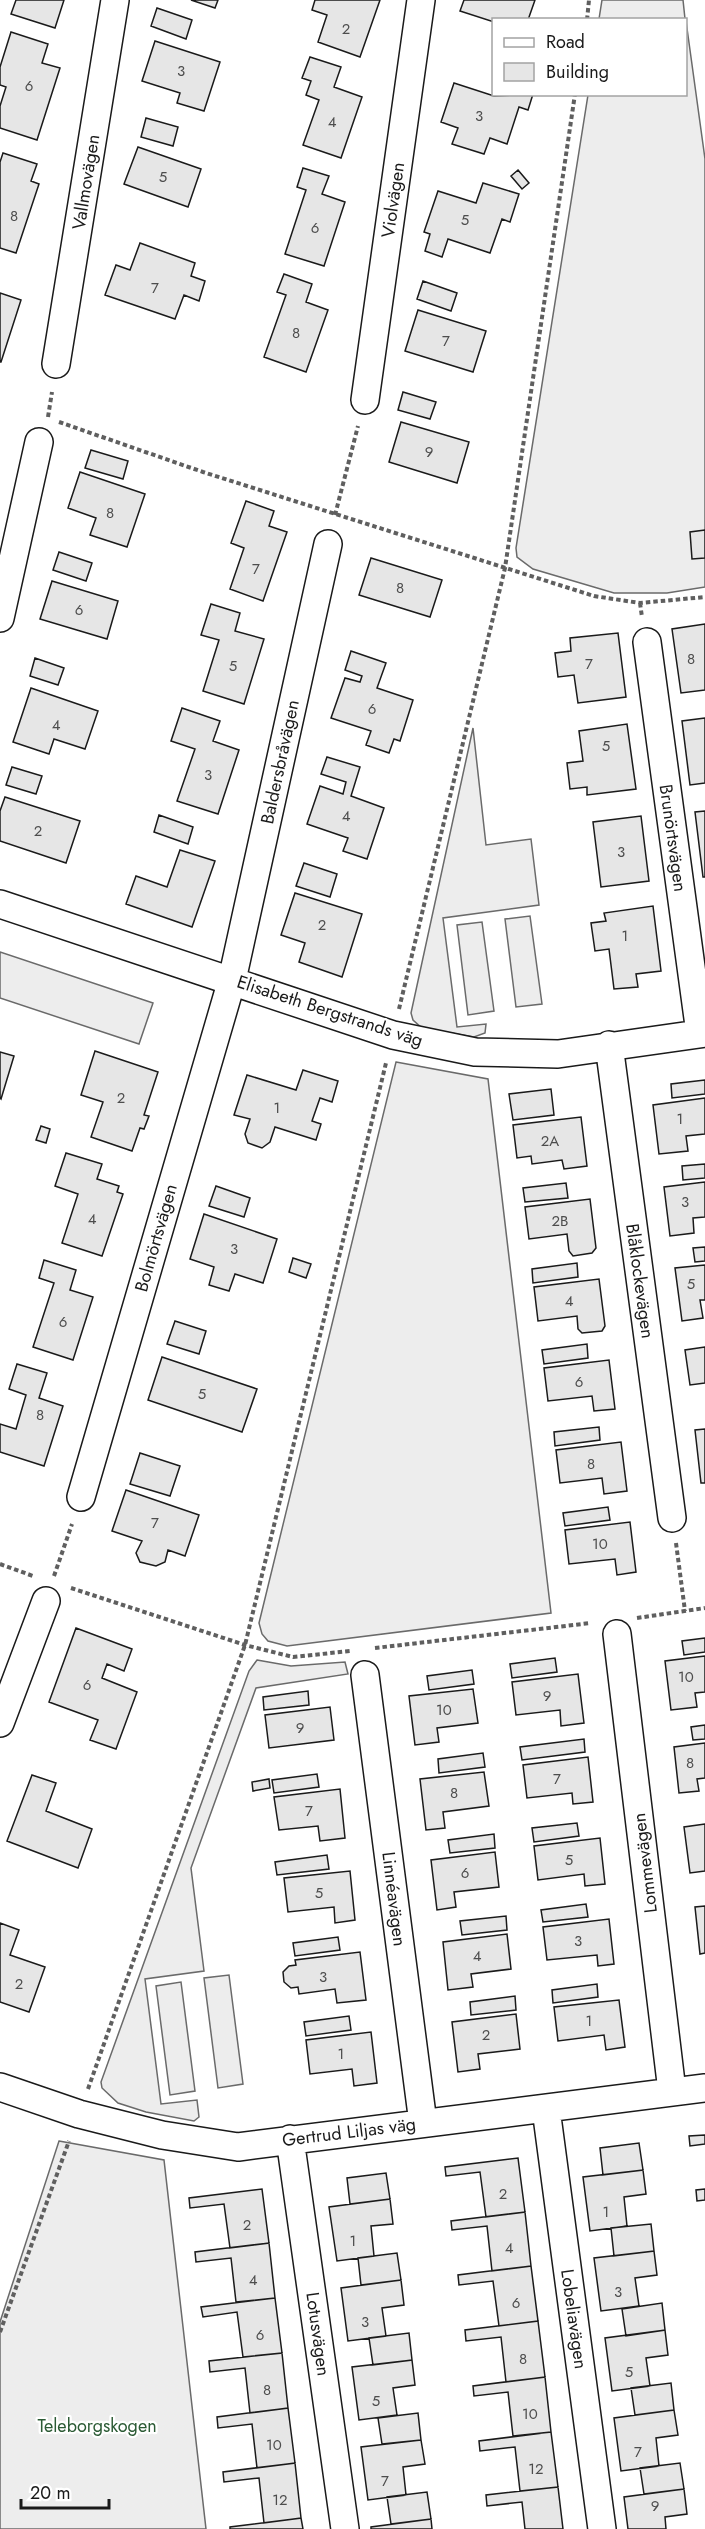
<svg xmlns="http://www.w3.org/2000/svg" width="705" height="2529" font-family="Jost,sans-serif">
<style>
.built{fill:#ededed;stroke:#6a6a6a;stroke-width:1.5}
.building{fill:#e6e6e6;stroke:#1a1a1a;stroke-width:1.5}
.lines{fill:none;stroke-linecap:round;stroke-linejoin:round}
.street-casing{stroke:#1a1a1a;stroke-width:30}
.path{stroke:#5f5f5f;stroke-width:4;stroke-dasharray:4.5 3;stroke-linecap:butt}
.street{stroke:#fff;stroke-width:27}
.labels{text-anchor:middle;dominant-baseline:central;stroke-width:4.5;stroke-linejoin:round;paint-order:stroke}
.number-label{font-size:15px;fill:#4d4d4d}
.street-label{font-size:18px;fill:#1a1a1a;stroke:#fff}
.park-label{font-size:18px;fill:#2b5a34;stroke:#fff}
</style>
<rect width="100%" height="100%" fill="#fff"/>
<path class="built" d="M 602,0 L 683,0 L 685,19 L 599,19 Z
M 686,21 L 705,159 L 705,587 L 667,593 L 614,593 L 533,569 L 517,557 L 516,548 L 588,95 L 686,94 Z
M 473,728 L 486,845 L 531,839 L 539,905 L 443,918 L 457,1027 L 486,1024 L 485,1033 L 474,1037 L 422,1028 L 413,1020 L 411,1013 Z
M 530,916 L 542,1004 L 516,1007 L 505,919 Z
M 482,922 L 494,1011 L 468,1015 L 457,925 Z
M 0,952 L 153,1003 L 139,1044 L 0,998 Z
M 396,1062 L 488,1079 L 551,1613 L 287,1646 L 268,1641 L 262,1634 L 259,1623 Z
M 257,1660 L 291,1666 L 345,1662 L 348,1674 L 256,1688 L 191,1868 L 204,1971 L 145,1979 L 161,2104 L 197,2100 L 199,2117 L 194,2121 L 146,2112 L 118,2103 L 102,2088 L 101,2082 L 249,1671 Z
M 229,1975 L 243,2084 L 218,2088 L 204,1978 Z
M 181,1982 L 195,2091 L 170,2095 L 156,1986 Z
M 59,2141 L 164,2160 L 206,2529 L 0,2529 L 0,2322 Z"/>
<path class="building" d="M 16,0 L 64,0 L 55,28 L 11,14 Z
M 191,0 L 218,0 L 215,8 Z
M 315,0 L 380,0 L 360,57 L 318,42 L 327,15 L 312,10 Z
M 464,0 L 535,0 L 528,20 L 494,20 L 494,22 L 460,11 Z
M 157,8 L 192,20 L 186,39 L 151,26 Z
M 11,32 L 48,44 L 42,63 L 60,68 L 37,140 L 0,128 L 0,106 L 6,87 L 0,85 L 0,67 Z
M 155,41 L 220,62 L 204,111 L 177,103 L 180,93 L 142,81 Z
M 310,57 L 341,67 L 334,87 L 362,97 L 341,158 L 303,145 L 319,100 L 306,95 L 311,81 L 302,78 Z
M 454,83 L 494,96 L 533,94 L 528,110 L 519,107 L 507,144 L 490,138 L 484,154 L 452,144 L 458,128 L 441,122 Z
M 146,118 L 178,127 L 173,146 L 141,137 Z
M 138,147 L 201,169 L 188,207 L 124,184 Z
M 3,153 L 37,164 L 31,181 L 39,184 L 16,253 L 0,248 L 0,162 Z
M 303,168 L 329,176 L 322,194 L 345,202 L 324,266 L 285,254 L 306,190 L 297,187 Z
M 518,170 L 529,183 L 522,189 L 511,176 Z
M 483,183 L 519,194 L 510,222 L 502,219 L 490,253 L 448,239 L 442,257 L 425,251 L 430,234 L 424,232 L 438,191 L 476,203 Z
M 140,243 L 195,263 L 191,276 L 205,281 L 199,301 L 184,295 L 175,319 L 105,295 L 116,265 L 130,270 Z
M 284,274 L 312,284 L 306,302 L 328,310 L 306,372 L 264,357 L 286,295 L 277,292 Z
M 423,281 L 457,293 L 451,311 L 417,299 Z
M 0,293 L 21,300 L 1,362 L 0,362 Z
M 418,310 L 486,331 L 473,372 L 405,351 Z
M 403,392 L 436,402 L 430,419 L 398,410 Z
M 401,422 L 469,442 L 457,483 L 389,462 Z
M 91,450 L 128,461 L 123,479 L 85,468 Z
M 80,472 L 145,494 L 127,547 L 90,535 L 96,518 L 68,508 Z
M 246,501 L 274,511 L 269,526 L 287,532 L 263,601 L 230,589 L 244,548 L 231,543 Z
M 705,530 L 705,558 L 692,559 L 690,532 Z
M 59,552 L 92,563 L 86,581 L 53,570 Z
M 371,558 L 442,580 L 430,617 L 359,595 Z
M 52,581 L 118,601 L 107,639 L 40,619 Z
M 211,604 L 240,613 L 235,631 L 264,639 L 244,704 L 203,691 L 219,640 L 201,635 Z
M 705,624 L 705,690 L 681,693 L 672,629 Z
M 618,633 L 626,697 L 578,703 L 574,675 L 558,677 L 555,653 L 571,651 L 570,638 Z
M 351,651 L 386,663 L 377,688 L 413,700 L 400,741 L 394,739 L 389,753 L 366,745 L 371,731 L 331,718 L 345,678 L 360,682 L 362,676 L 345,670 Z
M 35,658 L 64,668 L 58,685 L 30,676 Z
M 31,688 L 98,711 L 85,749 L 54,739 L 49,754 L 13,742 Z
M 182,708 L 220,721 L 213,741 L 239,750 L 218,814 L 177,801 L 195,749 L 171,741 Z
M 705,718 L 705,783 L 690,785 L 682,721 Z
M 627,724 L 636,789 L 587,795 L 587,787 L 570,789 L 567,763 L 583,761 L 579,731 Z
M 327,757 L 360,767 L 351,796 L 384,808 L 367,859 L 343,851 L 348,838 L 307,824 L 320,786 L 343,794 L 346,782 L 321,774 Z
M 12,767 L 42,776 L 36,794 L 6,785 Z
M 5,797 L 80,821 L 66,863 L 0,841 L 0,811 Z
M 705,811 L 705,877 L 703,877 L 695,812 Z
M 159,815 L 193,827 L 188,844 L 154,832 Z
M 641,816 L 649,881 L 601,887 L 593,822 Z
M 180,850 L 215,861 L 192,927 L 126,904 L 136,876 L 167,887 Z
M 304,863 L 337,874 L 330,897 L 296,886 Z
M 295,893 L 362,914 L 342,977 L 299,962 L 305,943 L 281,935 Z
M 653,906 L 661,971 L 636,974 L 638,987 L 614,989 L 609,949 L 595,951 L 591,923 L 606,921 L 604,913 Z
M 95,1051 L 158,1072 L 144,1115 L 149,1116 L 144,1129 L 140,1128 L 132,1151 L 91,1137 L 103,1102 L 81,1095 Z
M 0,1052 L 14,1056 L 1,1099 L 0,1098 Z
M 303,1070 L 338,1081 L 332,1102 L 320,1098 L 312,1121 L 321,1124 L 316,1140 L 275,1127 L 270,1142 L 262,1148 L 248,1143 L 245,1134 L 250,1119 L 234,1115 L 247,1075 L 296,1090 Z
M 705,1080 L 705,1094 L 672,1098 L 671,1084 Z
M 551,1089 L 554,1115 L 513,1120 L 509,1094 Z
M 705,1098 L 705,1134 L 686,1136 L 688,1151 L 659,1154 L 653,1105 Z
M 581,1117 L 587,1166 L 564,1169 L 562,1160 L 532,1164 L 531,1156 L 517,1158 L 513,1125 Z
M 41,1126 L 50,1129 L 46,1143 L 36,1140 Z
M 66,1153 L 102,1164 L 97,1179 L 119,1186 L 117,1192 L 123,1194 L 102,1256 L 62,1243 L 78,1194 L 55,1186 Z
M 705,1164 L 705,1178 L 683,1180 L 682,1166 Z
M 705,1182 L 705,1217 L 693,1218 L 694,1233 L 670,1236 L 664,1187 Z
M 566,1183 L 568,1198 L 525,1202 L 523,1188 Z
M 216,1186 L 250,1198 L 244,1217 L 209,1206 Z
M 590,1199 L 596,1248 L 592,1253 L 573,1256 L 569,1251 L 567,1234 L 529,1239 L 525,1207 Z
M 204,1214 L 277,1239 L 263,1283 L 235,1274 L 229,1291 L 209,1285 L 214,1267 L 190,1259 Z
M 705,1247 L 705,1261 L 695,1262 L 693,1248 Z
M 293,1258 L 311,1264 L 306,1278 L 289,1272 Z
M 44,1260 L 76,1270 L 70,1290 L 93,1297 L 73,1360 L 33,1347 L 54,1283 L 39,1278 Z
M 577,1263 L 578,1277 L 533,1283 L 532,1269 Z
M 705,1265 L 705,1300 L 700,1300 L 703,1318 L 682,1321 L 675,1268 Z
M 599,1279 L 605,1326 L 602,1331 L 582,1333 L 578,1329 L 577,1316 L 538,1321 L 534,1287 Z
M 175,1321 L 206,1331 L 199,1354 L 167,1344 Z
M 587,1344 L 588,1358 L 544,1364 L 542,1350 Z
M 705,1347 L 705,1383 L 690,1385 L 685,1350 Z
M 162,1357 L 257,1389 L 242,1432 L 148,1400 Z
M 609,1360 L 615,1409 L 594,1411 L 592,1396 L 548,1401 L 544,1368 Z
M 17,1364 L 47,1373 L 39,1398 L 63,1406 L 44,1466 L 0,1452 L 0,1424 L 16,1429 L 26,1395 L 9,1389 Z
M 599,1427 L 600,1440 L 555,1446 L 554,1432 Z
M 705,1429 L 705,1483 L 701,1483 L 695,1430 Z
M 621,1442 L 627,1491 L 604,1494 L 602,1478 L 560,1483 L 556,1450 Z
M 140,1453 L 180,1466 L 170,1496 L 130,1484 Z
M 126,1490 L 199,1515 L 185,1556 L 168,1550 L 165,1562 L 156,1566 L 140,1562 L 136,1553 L 142,1541 L 112,1531 Z
M 608,1507 L 610,1520 L 565,1526 L 563,1513 Z
M 630,1522 L 636,1572 L 617,1575 L 615,1559 L 569,1564 L 565,1530 Z
M 76,1628 L 132,1649 L 124,1671 L 107,1664 L 102,1678 L 137,1692 L 116,1749 L 90,1740 L 98,1720 L 49,1702 Z
M 705,1638 L 705,1652 L 684,1655 L 682,1641 Z
M 705,1656 L 705,1692 L 695,1693 L 697,1707 L 671,1710 L 665,1661 Z
M 555,1658 L 557,1672 L 512,1678 L 510,1664 Z
M 472,1670 L 474,1684 L 429,1690 L 427,1676 Z
M 578,1674 L 584,1723 L 561,1726 L 560,1710 L 516,1715 L 512,1682 Z
M 473,1689 L 478,1723 L 437,1728 L 439,1742 L 415,1745 L 409,1696 Z
M 308,1691 L 309,1705 L 264,1710 L 263,1697 Z
M 330,1707 L 334,1740 L 269,1748 L 265,1715 Z
M 705,1725 L 705,1739 L 693,1740 L 691,1727 Z
M 584,1739 L 585,1752 L 522,1760 L 520,1747 Z
M 705,1743 L 705,1778 L 697,1779 L 699,1791 L 679,1793 L 674,1747 Z
M 483,1753 L 485,1767 L 439,1773 L 438,1759 Z
M 588,1757 L 593,1802 L 573,1804 L 572,1793 L 527,1798 L 523,1765 Z
M 484,1772 L 489,1806 L 443,1812 L 445,1828 L 426,1830 L 420,1779 Z
M 317,1774 L 319,1787 L 274,1793 L 272,1780 Z
M 32,1775 L 56,1783 L 46,1811 L 92,1829 L 78,1868 L 7,1841 Z
M 269,1779 L 270,1788 L 253,1791 L 252,1782 Z
M 340,1789 L 345,1838 L 320,1841 L 318,1826 L 279,1830 L 274,1797 Z
M 577,1823 L 579,1836 L 534,1842 L 532,1828 Z
M 705,1824 L 705,1871 L 690,1873 L 684,1827 Z
M 494,1834 L 495,1848 L 450,1853 L 448,1840 Z
M 600,1838 L 605,1884 L 585,1886 L 584,1874 L 538,1880 L 534,1846 Z
M 495,1852 L 499,1887 L 454,1892 L 456,1907 L 437,1910 L 431,1860 Z
M 327,1855 L 329,1869 L 277,1875 L 275,1862 Z
M 350,1871 L 355,1920 L 335,1923 L 334,1907 L 288,1912 L 284,1878 Z
M 586,1904 L 588,1917 L 543,1922 L 541,1910 Z
M 705,1906 L 705,1953 L 700,1954 L 695,1907 Z
M 506,1916 L 507,1930 L 462,1935 L 460,1921 Z
M 609,1919 L 614,1964 L 598,1966 L 597,1955 L 547,1960 L 543,1927 Z
M 0,1923 L 19,1930 L 10,1955 L 45,1967 L 29,2012 L 0,2002 Z
M 507,1934 L 511,1969 L 471,1974 L 473,1987 L 448,1990 L 443,1942 Z
M 338,1937 L 340,1950 L 295,1956 L 293,1943 Z
M 360,1952 L 366,2000 L 337,2003 L 335,1989 L 299,1994 L 298,1987 L 291,1988 L 284,1982 L 283,1972 L 289,1966 L 296,1965 L 295,1960 Z
M 597,1984 L 598,1997 L 553,2003 L 552,1990 Z
M 515,1996 L 516,2010 L 471,2015 L 470,2002 Z
M 619,2000 L 625,2047 L 606,2050 L 604,2035 L 558,2041 L 554,2007 Z
M 516,2014 L 520,2049 L 478,2054 L 480,2069 L 458,2072 L 452,2022 Z
M 349,2016 L 351,2030 L 306,2036 L 304,2022 Z
M 371,2032 L 377,2083 L 354,2086 L 352,2069 L 310,2074 L 306,2040 Z
M 705,2135 L 705,2144 L 690,2146 L 689,2136 Z
M 639,2143 L 643,2170 L 603,2175 L 600,2148 Z
M 518,2158 L 525,2212 L 486,2217 L 480,2172 L 446,2176 L 445,2167 Z
M 643,2170 L 646,2194 L 624,2197 L 627,2226 L 590,2231 L 583,2177 Z
M 386,2173 L 390,2199 L 350,2204 L 347,2178 Z
M 262,2189 L 269,2243 L 230,2248 L 224,2204 L 190,2208 L 189,2198 Z
M 705,2189 L 705,2200 L 697,2201 L 696,2190 Z
M 390,2199 L 393,2224 L 371,2226 L 374,2256 L 337,2261 L 329,2207 Z
M 525,2212 L 531,2266 L 492,2271 L 487,2226 L 452,2230 L 451,2221 Z
M 651,2224 L 654,2251 L 614,2256 L 611,2228 Z
M 269,2243 L 275,2298 L 236,2302 L 231,2258 L 196,2262 L 195,2252 Z
M 654,2251 L 657,2275 L 635,2278 L 639,2306 L 601,2311 L 594,2258 Z
M 397,2253 L 401,2280 L 361,2285 L 358,2258 Z
M 531,2266 L 538,2321 L 499,2326 L 493,2281 L 459,2285 L 458,2275 Z
M 401,2280 L 404,2305 L 382,2308 L 386,2336 L 348,2341 L 341,2288 Z
M 275,2298 L 282,2353 L 243,2357 L 237,2312 L 203,2317 L 201,2307 Z
M 662,2303 L 665,2330 L 626,2336 L 622,2309 Z
M 538,2321 L 545,2377 L 506,2382 L 501,2337 L 466,2341 L 465,2330 Z
M 665,2330 L 668,2355 L 646,2358 L 650,2386 L 612,2391 L 605,2338 Z
M 409,2333 L 412,2360 L 373,2365 L 369,2338 Z
M 282,2353 L 288,2408 L 250,2413 L 245,2368 L 210,2372 L 209,2361 Z
M 412,2360 L 415,2385 L 393,2388 L 397,2415 L 359,2420 L 352,2367 Z
M 545,2377 L 551,2432 L 513,2436 L 508,2392 L 474,2396 L 473,2386 Z
M 671,2383 L 674,2410 L 635,2415 L 631,2388 Z
M 288,2408 L 295,2463 L 257,2468 L 252,2424 L 218,2428 L 217,2417 Z
M 674,2410 L 678,2435 L 656,2438 L 659,2466 L 621,2471 L 614,2418 Z
M 418,2413 L 421,2440 L 382,2444 L 378,2418 Z
M 551,2432 L 558,2487 L 520,2491 L 515,2447 L 480,2451 L 479,2441 Z
M 421,2440 L 425,2464 L 403,2467 L 406,2495 L 368,2500 L 361,2447 Z
M 295,2463 L 301,2518 L 264,2523 L 259,2478 L 224,2482 L 223,2472 Z
M 680,2463 L 684,2489 L 644,2494 L 640,2468 Z
M 558,2487 L 563,2529 L 525,2529 L 522,2502 L 487,2506 L 486,2495 Z
M 684,2489 L 687,2514 L 665,2517 L 666,2529 L 628,2529 L 624,2497 Z
M 427,2492 L 431,2519 L 391,2524 L 387,2497 Z
M 301,2518 L 303,2529 L 230,2529 L 230,2527 Z
M 431,2519 L 432,2529 L 371,2529 L 371,2527 Z"/>
<g class="lines">
<defs>
<path id="street" d="M 56,364 L 115,0
M 365,400 L 421,0
M 0,618 L 39,442
M 647,642 L 700,1033
M 0,904 L 393,1035 L 475,1052 L 558,1054 L 705,1033
M 609,1045 L 672,1518
M 81,1497 L 232,980 L 328,544
M 617,1634 L 672,2091
M 365,1675 L 423,2123
M 0,1723 L 46,1601
M 0,2087 L 79,2114 L 162,2135 L 238,2147 L 705,2088
M 546,2109 L 602,2529
M 290,2139 L 345,2529"/>
</defs>
<use href="#street" class="street-casing"/>
<path class="path" d="M 587,20 L 589,0
M 48,417 L 52,392
M 59,422 L 203,472 L 594,596 L 640,603 L 705,597
M 335,515 L 358,426
M 640,603 L 642,617
M 399,1009 L 505,568 L 575,94
M 676,1543 L 685,1611
M 0,1564 L 33,1576
M 54,1576 L 72,1524
M 71,1588 L 245,1645 L 293,1657 L 350,1651
M 637,1618 L 705,1608
M 375,1648 L 591,1623
M 88,2089 L 245,1645 L 386,1063
M 0,2332 L 69,2141"/>
<use href="#street" class="street"/>
</g>
<g class="labels">
<g class="number-label">
<text x="346" y="29">2</text>
<text x="181" y="71">3</text>
<text x="29" y="86">6</text>
<text x="479" y="116">3</text>
<text x="332" y="122">4</text>
<text x="163" y="177">5</text>
<text x="14" y="216">8</text>
<text x="465" y="220">5</text>
<text x="315" y="228">6</text>
<text x="155" y="288">7</text>
<text x="296" y="333">8</text>
<text x="446" y="341">7</text>
<text x="429" y="452">9</text>
<text x="110" y="513">8</text>
<text x="256" y="569">7</text>
<text x="400" y="588">8</text>
<text x="79" y="610">6</text>
<text x="691" y="659">8</text>
<text x="589" y="664">7</text>
<text x="233" y="666">5</text>
<text x="372" y="709">6</text>
<text x="56" y="725">4</text>
<text x="606" y="746">5</text>
<text x="208" y="775">3</text>
<text x="346" y="816">4</text>
<text x="38" y="831">2</text>
<text x="621" y="852">3</text>
<text x="322" y="925">2</text>
<text x="625" y="936">1</text>
<text x="121" y="1098">2</text>
<text x="277" y="1108">1</text>
<text x="680" y="1119">1</text>
<text x="550" y="1141">2A</text>
<text x="685" y="1202">3</text>
<text x="92" y="1219">4</text>
<text x="560" y="1221">2B</text>
<text x="234" y="1249">3</text>
<text x="691" y="1284">5</text>
<text x="569" y="1301">4</text>
<text x="63" y="1322">6</text>
<text x="579" y="1382">6</text>
<text x="202" y="1394">5</text>
<text x="40" y="1415">8</text>
<text x="591" y="1464">8</text>
<text x="155" y="1523">7</text>
<text x="600" y="1544">10</text>
<text x="686" y="1677">10</text>
<text x="87" y="1685">6</text>
<text x="547" y="1696">9</text>
<text x="444" y="1710">10</text>
<text x="300" y="1728">9</text>
<text x="690" y="1763">8</text>
<text x="557" y="1779">7</text>
<text x="454" y="1793">8</text>
<text x="309" y="1811">7</text>
<text x="569" y="1860">5</text>
<text x="465" y="1873">6</text>
<text x="319" y="1893">5</text>
<text x="578" y="1941">3</text>
<text x="477" y="1956">4</text>
<text x="323" y="1977">3</text>
<text x="19" y="1984">2</text>
<text x="589" y="2021">1</text>
<text x="486" y="2035">2</text>
<text x="341" y="2054">1</text>
<text x="503" y="2194">2</text>
<text x="606" y="2212">1</text>
<text x="247" y="2225">2</text>
<text x="353" y="2241">1</text>
<text x="509" y="2248">4</text>
<text x="253" y="2280">4</text>
<text x="618" y="2292">3</text>
<text x="516" y="2303">6</text>
<text x="365" y="2322">3</text>
<text x="260" y="2335">6</text>
<text x="523" y="2359">8</text>
<text x="629" y="2372">5</text>
<text x="267" y="2390">8</text>
<text x="376" y="2401">5</text>
<text x="530" y="2414">10</text>
<text x="274" y="2445">10</text>
<text x="638" y="2452">7</text>
<text x="536" y="2469">12</text>
<text x="385" y="2481">7</text>
<text x="280" y="2500">12</text>
<text x="655" y="2506">9</text>
</g>
<g class="street-label">
<text transform="translate(86 182) rotate(-81)">Vallmovägen</text>
<text transform="translate(393 200) rotate(-82)">Violvägen</text>
<text transform="translate(280 762) rotate(-78)">Baldersbråvägen</text>
<text transform="translate(673 838) rotate(82)">Brunörtsvägen</text>
<text transform="translate(330 1011) rotate(18)">Elisabeth Bergstrands väg</text>
<text transform="translate(156 1238) rotate(-74)">Bolmörtsvägen</text>
<text transform="translate(640 1281) rotate(82)">Blåklockevägen</text>
<text transform="translate(645 1863) rotate(-97)">Lommevägen</text>
<text transform="translate(394 1899) rotate(83)">Linnéavägen</text>
<text transform="translate(349 2132) rotate(-7)">Gertrud Liljas väg</text>
<text transform="translate(574 2319) rotate(82)">Lobeliavägen</text>
<text transform="translate(318 2334) rotate(82)">Lotusvägen</text>
</g>
<g class="park-label">
<text x="97" y="2426">Teleborgskogen</text>
</g>
</g>
<rect x="492" y="18" width="195" height="78" fill="#ffffff" stroke="#a3a3a3" stroke-width="1.5"/>
<rect x="504" y="38" width="30" height="9" fill="#ffffff" stroke="#a3a3a3" stroke-width="1.5"/>
<text x="546" y="48" font-size="18" fill="#1a1a1a">Road</text>
<rect x="504" y="63" width="30" height="18" fill="#e6e6e6" stroke="#a3a3a3" stroke-width="1.5"/>
<text x="546" y="78" font-size="18" fill="#1a1a1a">Building</text>
<path d="M21 2499v9h88v-9" fill="none" stroke="#1a1a1a" stroke-width="3"/>
<text x="30" y="2499" font-size="18" fill="#1a1a1a" stroke="#ffffff" stroke-width="4.5" paint-order="stroke">20 m</text>
</svg>
